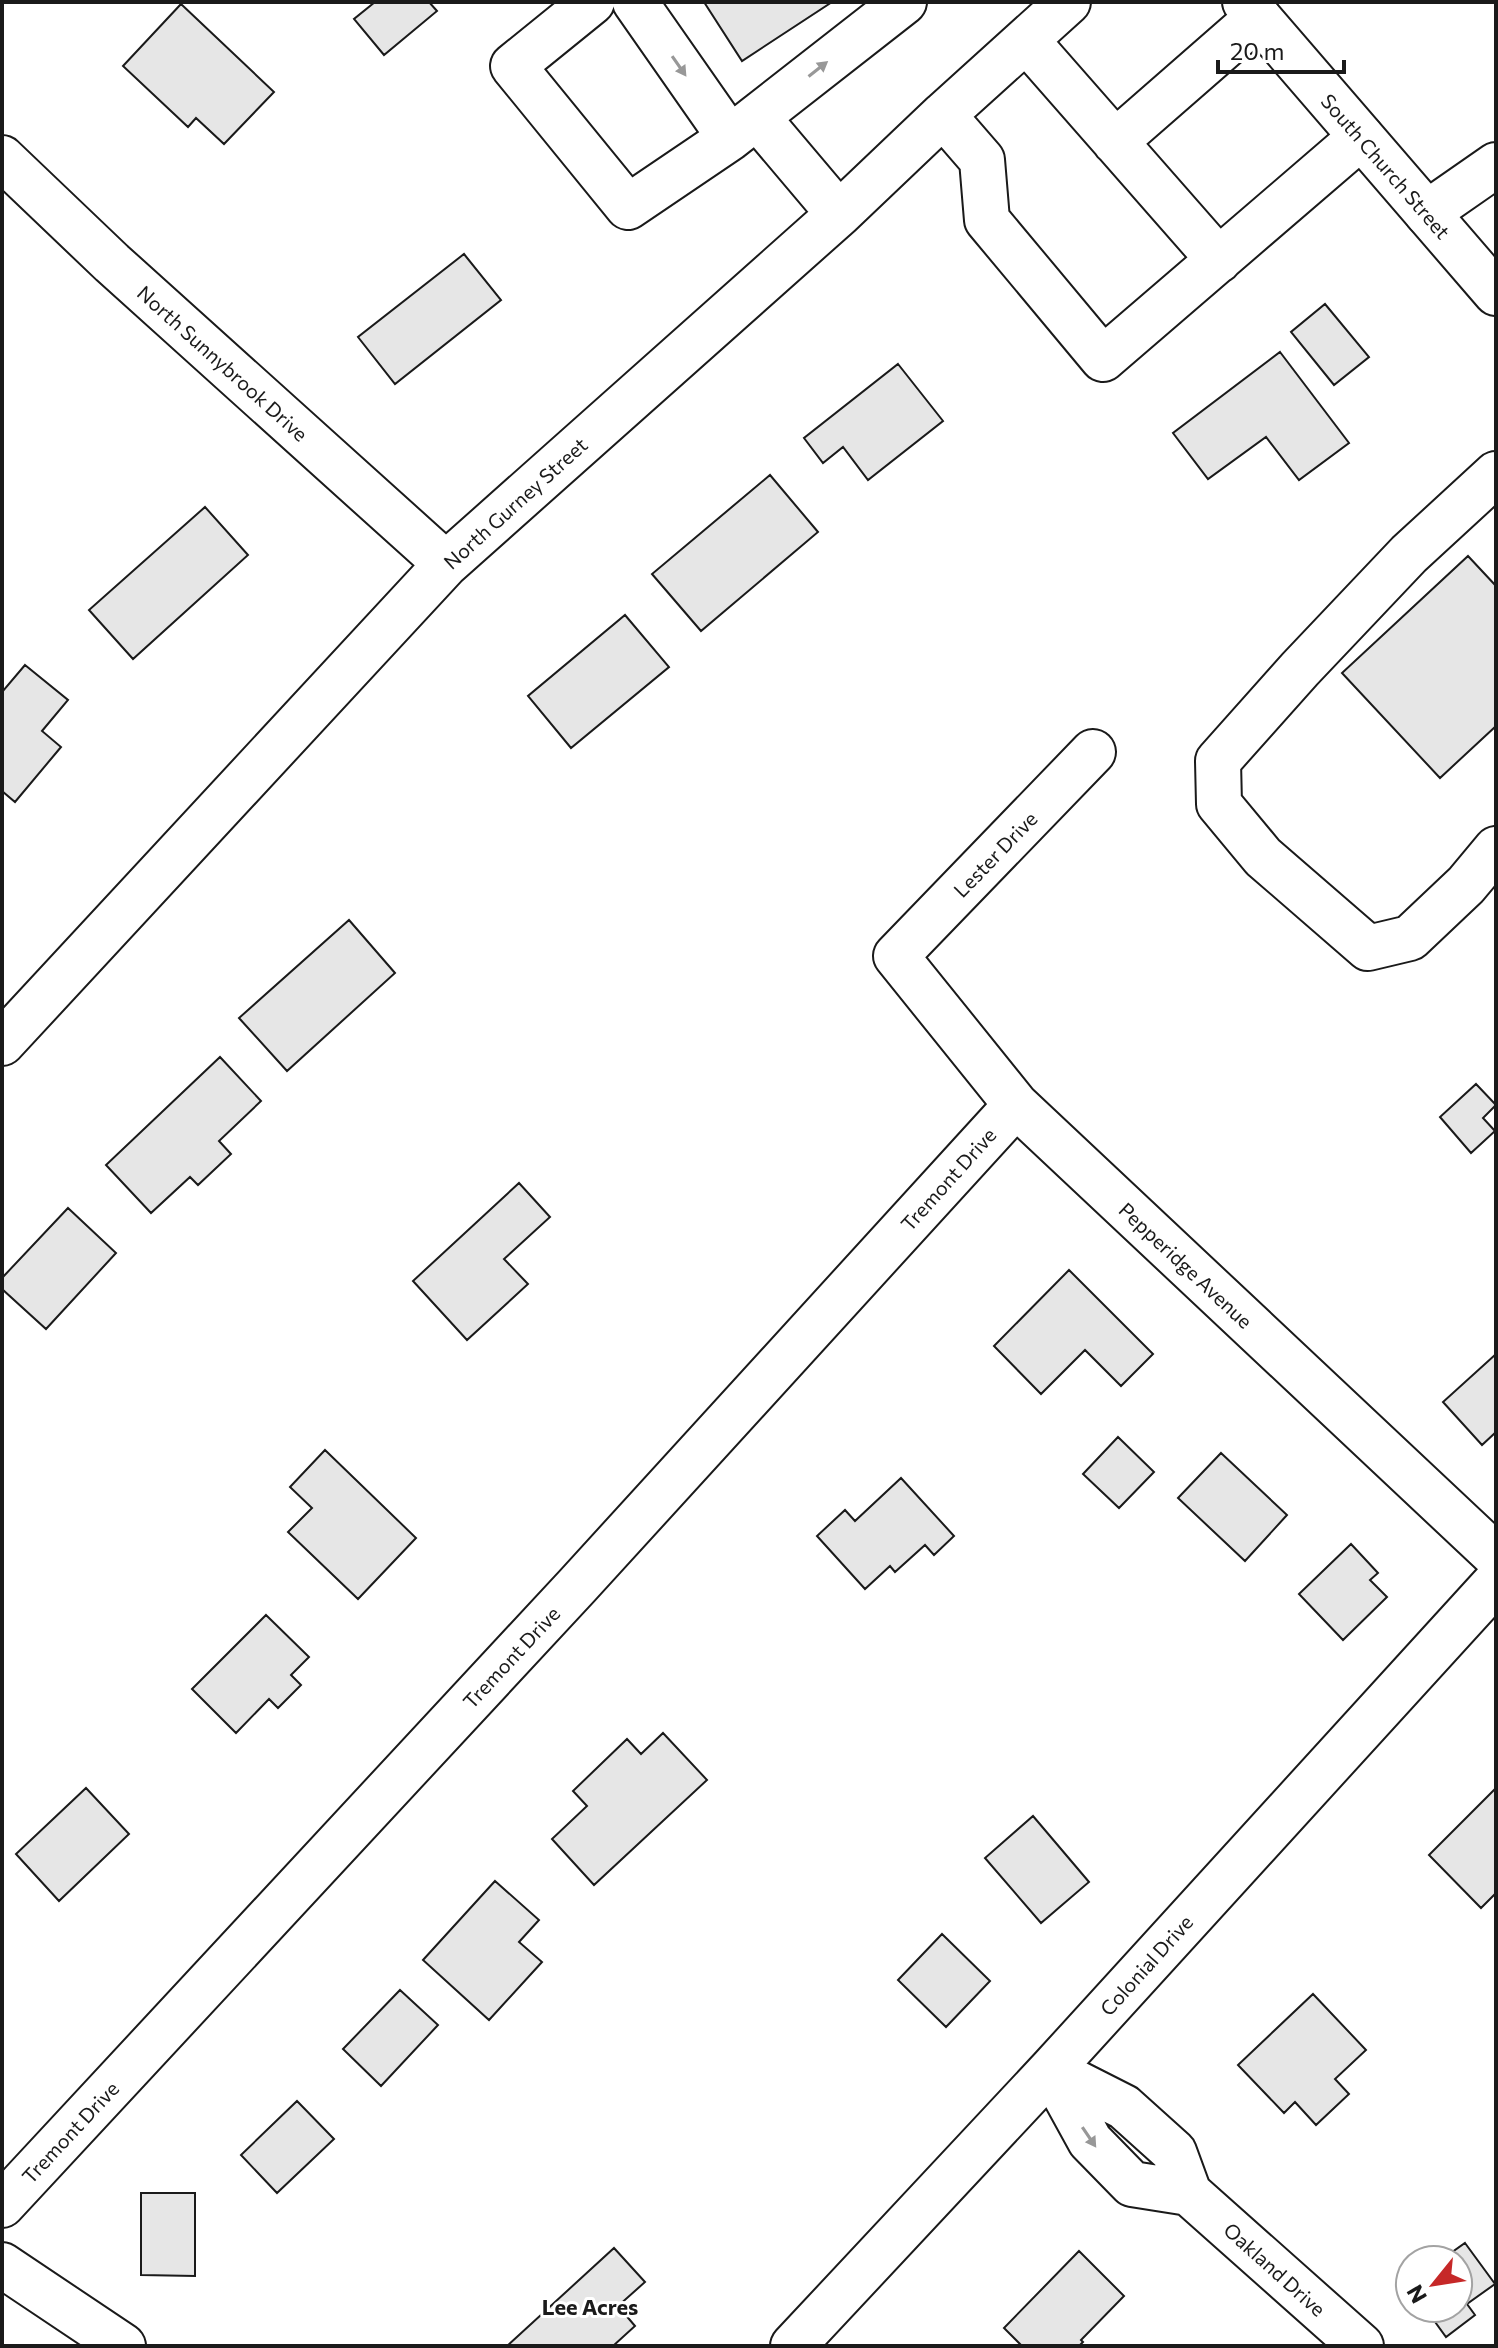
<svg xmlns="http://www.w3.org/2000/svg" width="1498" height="2348" font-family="Commissioner,sans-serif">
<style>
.building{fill:#e6e6e6;stroke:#1a1a1a;stroke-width:2}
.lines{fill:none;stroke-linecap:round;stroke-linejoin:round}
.minor-casing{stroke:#1a1a1a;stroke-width:48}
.major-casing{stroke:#1a1a1a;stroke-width:48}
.minor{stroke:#fff;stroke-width:44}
.major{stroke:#fff;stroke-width:44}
.oneway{fill:#989898}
.labels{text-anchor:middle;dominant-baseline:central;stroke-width:6;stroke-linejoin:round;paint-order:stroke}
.street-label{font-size:20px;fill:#1a1a1a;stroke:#fff}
.neighbourhood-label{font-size:22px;font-weight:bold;fill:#1a1a1a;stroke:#fff}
</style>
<rect width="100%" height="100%" fill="#fff"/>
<path class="building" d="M 375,2 L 429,2 L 437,11 L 384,55 L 354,19 Z
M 704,2 L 832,2 L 742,61 Z
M 181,4 L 274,92 L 224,144 L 196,118 L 188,127 L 123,66 Z
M 464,254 L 501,300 L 395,384 L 358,337 Z
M 1325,304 L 1369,357 L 1334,385 L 1291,332 Z
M 1280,352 L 1349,443 L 1299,480 L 1266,437 L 1208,479 L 1173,433 Z
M 898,364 L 943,421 L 868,480 L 843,447 L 823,463 L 804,438 Z
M 770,475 L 818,532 L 701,631 L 652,574 Z
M 205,507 L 248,555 L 133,659 L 89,610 Z
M 1468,556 L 1496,586 L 1496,726 L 1440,778 L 1342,673 Z
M 625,615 L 669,667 L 571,748 L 528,696 Z
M 25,665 L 68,700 L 42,731 L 61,747 L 15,802 L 2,791 L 2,692 Z
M 349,920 L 395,973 L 287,1071 L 239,1018 Z
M 220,1057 L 261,1101 L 219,1141 L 231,1154 L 198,1185 L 190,1177 L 151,1213 L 106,1165 Z
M 1476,1084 L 1496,1105 L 1483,1118 L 1495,1131 L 1471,1153 L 1440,1117 Z
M 519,1183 L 550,1217 L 504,1259 L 528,1284 L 467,1340 L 413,1281 Z
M 68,1208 L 116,1253 L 46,1329 L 2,1289 L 2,1278 Z
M 1069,1270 L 1153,1354 L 1121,1386 L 1085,1350 L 1041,1394 L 994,1346 Z
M 1496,1354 L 1496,1432 L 1482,1445 L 1443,1402 Z
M 1118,1437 L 1154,1472 L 1119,1508 L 1083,1474 Z
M 325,1450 L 416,1538 L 358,1599 L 288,1532 L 312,1508 L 290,1487 Z
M 1221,1453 L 1287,1515 L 1245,1561 L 1178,1498 Z
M 901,1478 L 954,1536 L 934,1555 L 925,1545 L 895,1572 L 890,1566 L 865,1589 L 817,1536 L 845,1510 L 855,1521 Z
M 1351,1544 L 1378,1573 L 1370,1580 L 1387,1597 L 1343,1640 L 1299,1594 Z
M 266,1615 L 309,1657 L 291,1675 L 301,1685 L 278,1708 L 269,1699 L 236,1733 L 192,1689 Z
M 663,1733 L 707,1780 L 594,1885 L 552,1839 L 587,1806 L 573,1791 L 627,1739 L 641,1754 Z
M 86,1788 L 129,1834 L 59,1901 L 16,1854 Z
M 1496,1788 L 1496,1893 L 1481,1908 L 1429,1855 Z
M 1033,1816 L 1089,1882 L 1041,1923 L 985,1858 Z
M 495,1881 L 539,1920 L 519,1942 L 542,1962 L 489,2020 L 423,1960 Z
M 942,1934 L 990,1981 L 946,2027 L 898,1980 Z
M 400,1990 L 438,2025 L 381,2086 L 343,2049 Z
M 1313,1994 L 1366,2050 L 1335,2079 L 1349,2094 L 1316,2125 L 1295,2102 L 1284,2113 L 1238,2065 Z
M 297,2101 L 334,2139 L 277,2193 L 241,2155 Z
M 141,2193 L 195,2193 L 195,2276 L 141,2275 Z
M 1465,2243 L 1495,2284 L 1467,2304 L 1475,2315 L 1446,2337 L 1425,2308 L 1458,2308 L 1458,2260 L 1441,2260 Z
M 614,2248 L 645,2282 L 618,2306 L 635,2326 L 613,2346 L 507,2346 Z
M 1079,2251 L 1124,2296 L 1081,2340 L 1083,2342 L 1079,2346 L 1022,2346 L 1004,2328 Z"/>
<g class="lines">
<defs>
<path id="minor" d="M 592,2 L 513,66 L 628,207 L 730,138
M 635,2 L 730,138 L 904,2
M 1026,40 L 1219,260
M 943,115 L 982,160 L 987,220 L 1103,359 L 1361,137
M 757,117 L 839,214
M 1115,142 L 1258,17
M 2,158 L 112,263 L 446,564
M 1427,213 L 1496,165
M 1496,474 L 1409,554 L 1300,669 L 1218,761 L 1219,804 L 1263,857 L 1368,948 L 1410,938 L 1466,885 L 1496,849
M 1093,752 L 896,956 L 1016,1105 L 1496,1556
M 2,1043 L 446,564 L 839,214 L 943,115 L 1068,2
M 1051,2070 L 1124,2107 L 1174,2152 L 1189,2193 L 1361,2346
M 1051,2070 L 1090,2141 L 1132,2184 L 1189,2193
M 2,2205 L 577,1586 L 1016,1105
M 2,2265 L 123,2346
M 793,2346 L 1051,2070 L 1496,1582"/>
<path id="major" d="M 1245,2 L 1496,293"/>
</defs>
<use href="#minor" class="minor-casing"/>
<use href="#major" class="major-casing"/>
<use href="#minor" class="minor"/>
<use href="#major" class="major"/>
</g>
<defs><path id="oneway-solid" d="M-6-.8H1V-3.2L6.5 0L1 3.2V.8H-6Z" transform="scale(2)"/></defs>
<g class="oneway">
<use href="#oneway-solid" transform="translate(679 66) rotate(55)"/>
<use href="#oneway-solid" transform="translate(818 69) rotate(-38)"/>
<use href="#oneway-solid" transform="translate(1089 2137) rotate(56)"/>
</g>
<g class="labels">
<g class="street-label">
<text transform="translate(1386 166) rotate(49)">South Church Street</text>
<text transform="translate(223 363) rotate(42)">North Sunnybrook Drive</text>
<text transform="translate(515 503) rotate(-42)">North Gurney Street</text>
<text transform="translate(995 854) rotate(-46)">Lester Drive</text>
<text transform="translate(948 1179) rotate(-48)">Tremont Drive</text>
<text transform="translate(1186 1265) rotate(43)">Pepperidge Avenue</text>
<text transform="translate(511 1657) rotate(-47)">Tremont Drive</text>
<text transform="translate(1146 1965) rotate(-48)">Colonial Drive</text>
<text transform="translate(70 2132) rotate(-47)">Tremont Drive</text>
<text transform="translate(1275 2269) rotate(42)">Oakland Drive</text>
</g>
<g class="neighbourhood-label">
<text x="590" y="2306">Lee Acres</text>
</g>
</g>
<rect width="1498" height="2348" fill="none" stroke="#1a1a1a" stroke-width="8"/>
<g transform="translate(1434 2284) rotate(240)"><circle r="38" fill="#ffffff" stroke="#a3a3a3" stroke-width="2"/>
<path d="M0-6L14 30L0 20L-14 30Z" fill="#c62828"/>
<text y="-12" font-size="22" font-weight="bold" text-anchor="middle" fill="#1a1a1a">N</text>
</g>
<path d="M1218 60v12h126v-12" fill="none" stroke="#1a1a1a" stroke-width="4"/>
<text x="1230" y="60" font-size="24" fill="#1a1a1a" stroke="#ffffff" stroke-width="6" paint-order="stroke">20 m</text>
</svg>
